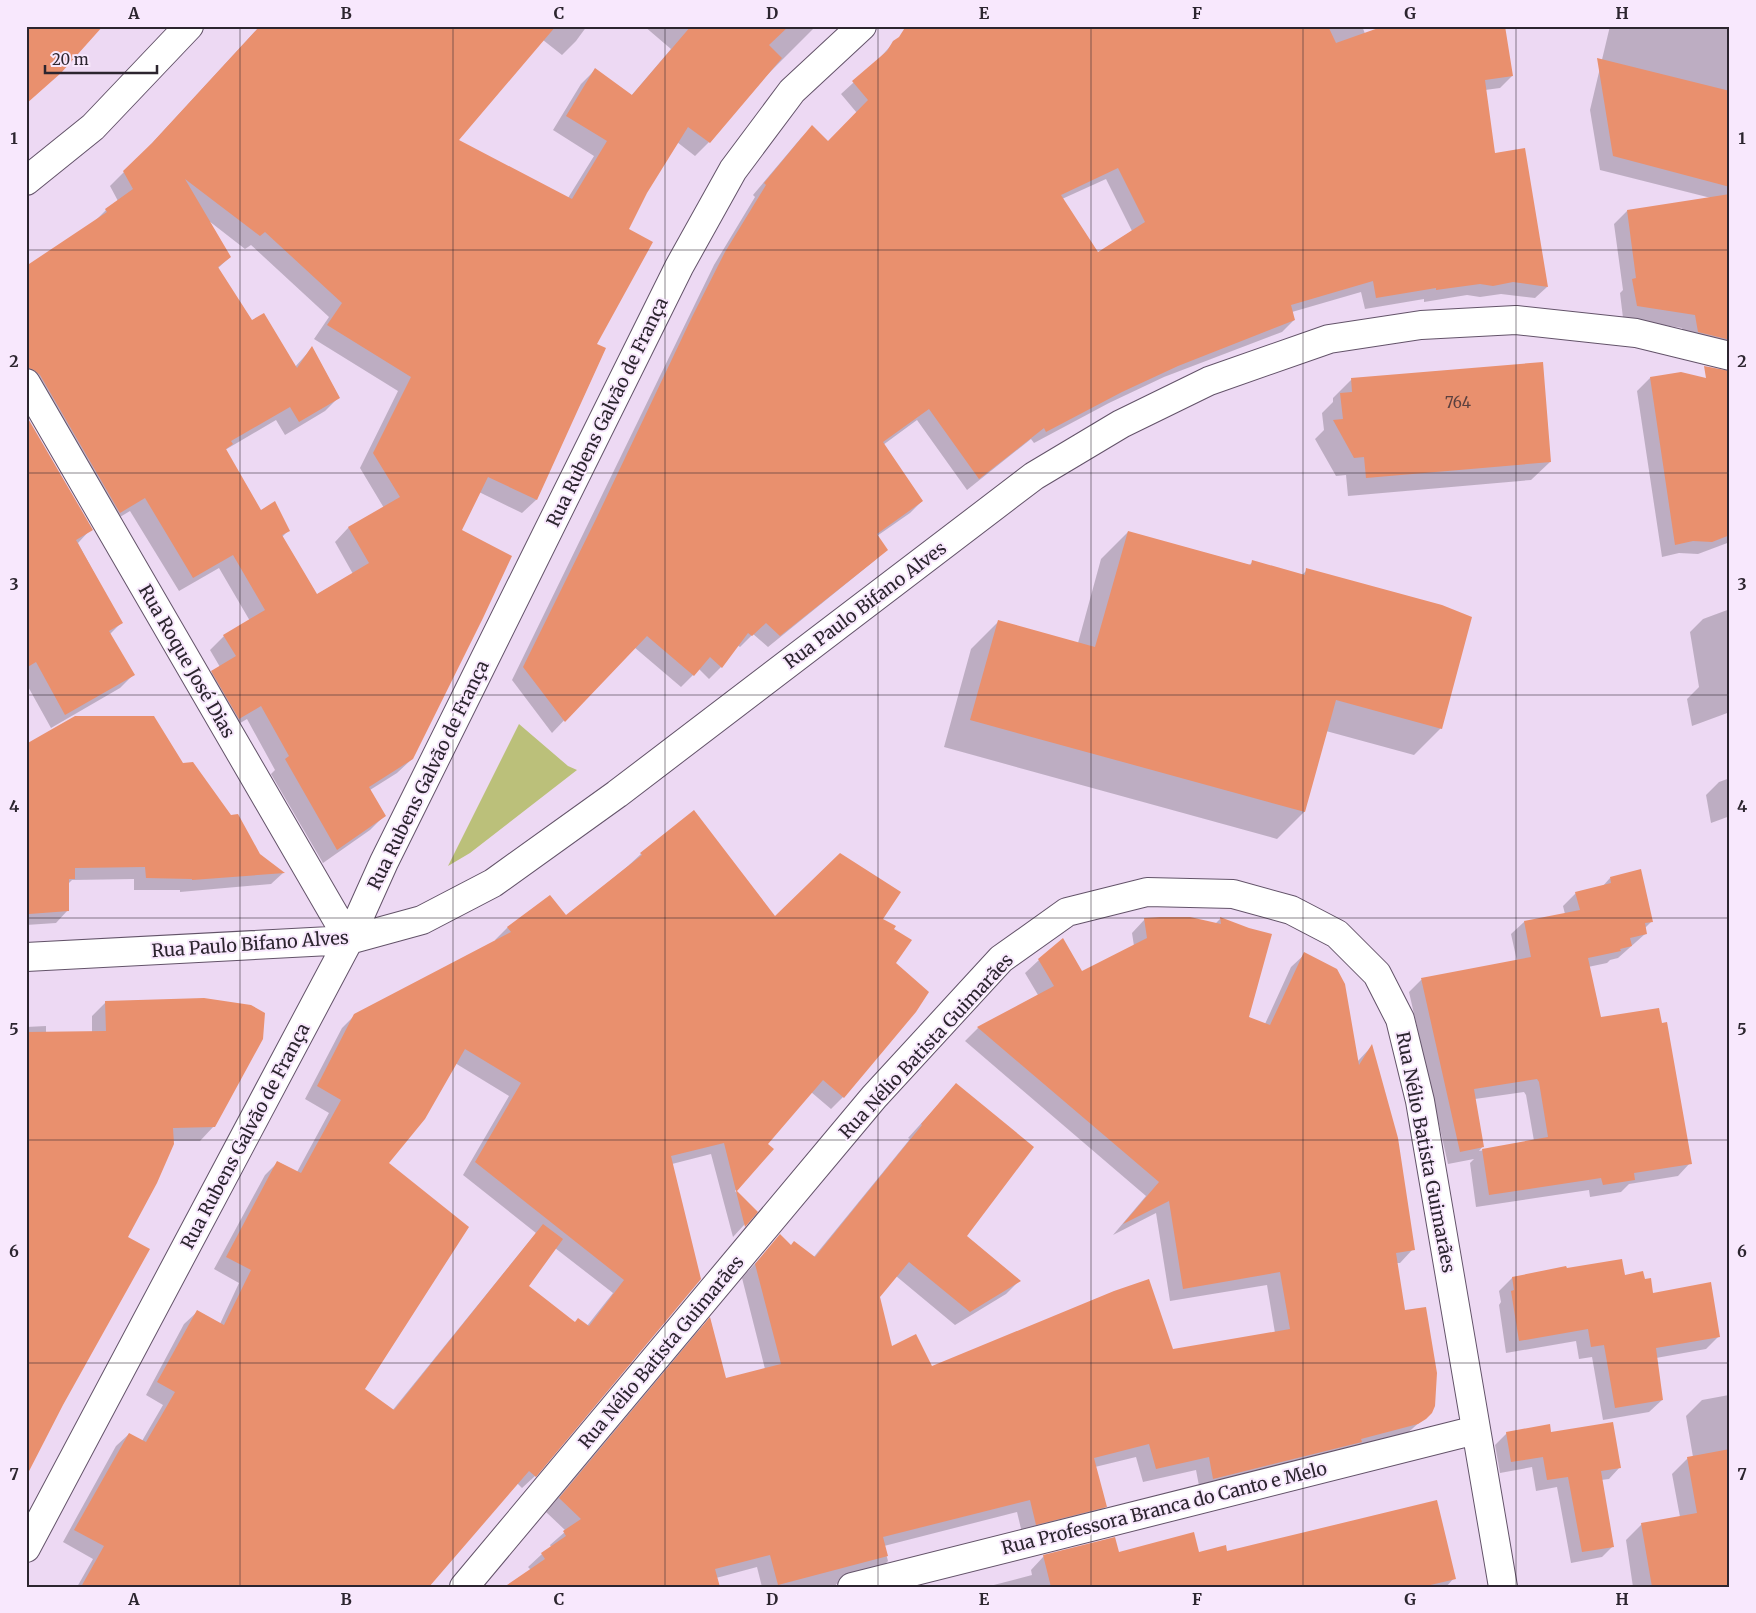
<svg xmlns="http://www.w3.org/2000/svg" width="1756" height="1613" font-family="Merriweather,serif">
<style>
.park{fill:#bbc07a}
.shadow{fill:#0003;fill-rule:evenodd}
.building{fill:#e9906e;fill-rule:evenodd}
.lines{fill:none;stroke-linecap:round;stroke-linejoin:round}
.street-casing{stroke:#635369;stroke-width:30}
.street{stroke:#fff;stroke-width:28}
.grid{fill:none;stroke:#2c252f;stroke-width:1;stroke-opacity:0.55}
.labels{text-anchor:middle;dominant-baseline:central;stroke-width:4;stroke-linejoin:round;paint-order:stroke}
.number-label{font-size:15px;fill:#5b403f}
.street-label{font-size:18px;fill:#2c252f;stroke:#f8e8fd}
.neatline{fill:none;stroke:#2c252f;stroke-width:2}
.grid-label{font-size:16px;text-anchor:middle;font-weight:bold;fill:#2c252f}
</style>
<rect width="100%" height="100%" fill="#edd9f3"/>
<path class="park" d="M 519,724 L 568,766 L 577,770 L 470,853 L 448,866 Z"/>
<path class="shadow" d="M 260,26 L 587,26 L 576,41 L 562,55 L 543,40 L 457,141 L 568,198 L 594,156 L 553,130 L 581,84 L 595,70 L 631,96 L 671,49 L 644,26 L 816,26 L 768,74 L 709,142 L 695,156 L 677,142 L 646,193 L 627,229 L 595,344 L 605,349 L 536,500 L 522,513 L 479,492 L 460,530 L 412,759 L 397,773 L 370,790 L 384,816 L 370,830 L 323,863 L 271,774 L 275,770 L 247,719 L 225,732 L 198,686 L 212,672 L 220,667 L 210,650 L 224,636 L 250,621 L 219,568 L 179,591 L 130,511 L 105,526 L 26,390 L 26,267 L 94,222 L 106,210 L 118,201 L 110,186 L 144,152 ZM 209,221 L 245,249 L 251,245 L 329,317 L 314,339 L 398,391 L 360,468 L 384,508 L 348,528 L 335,542 L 353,574 L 316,595 L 282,537 L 289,530 L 260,511 L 225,450 L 276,420 L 285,435 L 325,411 L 339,397 L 312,348 L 295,367 L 251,322 L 217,269 L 230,257 Z
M 918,26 L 1362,26 L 1371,49 L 1512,76 L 1500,88 L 1485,90 L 1494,154 L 1547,287 L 1535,298 L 1501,294 L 1480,297 L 1467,295 L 1424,302 L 1424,299 L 1365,309 L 1361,292 L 1292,312 L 1294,320 L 1282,332 L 1164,377 L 1109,403 L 1034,443 L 1031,439 L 967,490 L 917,420 L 883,445 L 922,501 L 910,513 L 877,536 L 886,549 L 874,561 L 768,647 L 753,634 L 740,647 L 737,645 L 721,667 L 709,679 L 699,669 L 681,687 L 634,647 L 552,733 L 512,680 L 714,265 L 755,197 L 753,195 L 801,138 L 812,127 L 828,142 L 857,113 L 841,94 L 877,61 L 894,42 ZM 1106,179 L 1132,231 L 1098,253 L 1062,199 Z
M 1610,26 L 1730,26 L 1730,343 L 1683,331 L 1682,328 L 1643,322 L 1623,318 L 1620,293 L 1623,290 L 1614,224 L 1627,211 L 1711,198 L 1600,170 L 1590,110 Z
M 1650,378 L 1730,400 L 1730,542 L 1698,554 L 1679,553 L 1662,557 L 1637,391 Z
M 1351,380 L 1550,462 L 1531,480 L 1348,496 L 1346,475 L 1336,476 L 1315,439 L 1324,430 L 1322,413 L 1333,402 L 1333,398 Z
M 26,417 L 91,529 L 78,543 L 121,623 L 110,634 L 133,675 L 120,688 L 51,728 L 26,683 Z
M 1128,532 L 1249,565 L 1253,562 L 1302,575 L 1307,570 L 1441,728 L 1414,755 L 1326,731 L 1304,812 L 1277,839 L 944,747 L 971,649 L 998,622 L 1078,643 L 1101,559 Z
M 1730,609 L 1730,712 L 1692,726 L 1687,699 L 1699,687 L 1690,632 L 1703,619 Z
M 26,746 L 182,764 L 231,816 L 259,854 L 283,873 L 271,884 L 180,892 L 180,890 L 134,890 L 134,879 L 72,880 L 68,884 L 68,910 L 56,923 L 26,925 Z
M 1730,778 L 1730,816 L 1711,823 L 1706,795 L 1719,782 Z
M 641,854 L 775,918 L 881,919 L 892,930 L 894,963 L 843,1097 L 831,1109 L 811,1092 L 766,1144 L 772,1149 L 735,1191 L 756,1212 L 733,1237 L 711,1154 L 672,1164 L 700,1279 L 535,1476 L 522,1488 L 517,1483 L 426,1587 L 77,1587 L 93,1559 L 63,1542 L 116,1446 L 129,1434 L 142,1441 L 163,1405 L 146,1395 L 184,1324 L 197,1312 L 220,1324 L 239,1283 L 214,1269 L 265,1175 L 278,1162 L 297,1172 L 329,1113 L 305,1099 L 342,1028 L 355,1015 L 496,941 L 495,940 L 507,928 L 549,897 L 566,917 L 628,866 ZM 455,1063 L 509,1096 L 463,1175 L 536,1233 L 392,1411 L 363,1390 L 388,1163 ZM 555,1248 L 613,1293 L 587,1326 L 574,1324 L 527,1286 Z
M 1610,878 L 1652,921 L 1644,929 L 1645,934 L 1618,958 L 1610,960 L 1607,963 L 1588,967 L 1600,1019 L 1690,1163 L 1678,1176 L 1629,1184 L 1621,1192 L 1590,1197 L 1589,1190 L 1476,1207 L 1470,1163 L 1474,1159 L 1448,1164 L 1409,992 L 1421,980 L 1517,961 L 1511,934 L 1524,922 L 1565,914 L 1563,906 L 1576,893 L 1602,887 ZM 1524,1092 L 1526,1095 L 1534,1141 L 1479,1151 L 1483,1146 L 1475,1099 Z
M 1145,919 L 1215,924 L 1220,919 L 1248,929 L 1247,1017 L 1265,1024 L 1291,967 L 1305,954 L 1357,1062 L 1372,1046 L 1413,1249 L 1400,1263 L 1396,1263 L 1404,1312 L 1431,1412 L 1403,1437 L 1200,1491 L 1196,1470 L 1143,1482 L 1136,1457 L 1095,1467 L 1106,1506 L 1092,1520 L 1023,1537 L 1017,1512 L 884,1546 L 888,1561 L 875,1575 L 836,1584 L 836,1587 L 762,1587 L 757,1567 L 716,1578 L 531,1570 L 528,1567 L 542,1554 L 551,1547 L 550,1545 L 566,1531 L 546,1512 L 697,1332 L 710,1319 L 725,1379 L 765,1369 L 742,1278 L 780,1236 L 791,1246 L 813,1258 L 910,1139 L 908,1138 L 956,1085 L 965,1236 L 1019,1281 L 1006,1294 L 955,1325 L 896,1276 L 879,1297 L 891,1348 L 931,1367 L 1172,1351 L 1275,1333 L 1267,1285 L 1170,1301 L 1156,1213 L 1113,1235 L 1146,1196 L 965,1041 L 978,1028 L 1038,995 L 1025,973 L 1039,960 L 1082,973 L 1134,946 L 1132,933 Z
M 106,1002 L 214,1126 L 200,1141 L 172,1141 L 126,1238 L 26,1472 L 26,1027 L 46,1026 L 46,1033 L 92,1033 L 92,1016 Z
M 1565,1267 L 1566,1270 L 1624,1276 L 1644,1280 L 1652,1294 L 1719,1336 L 1706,1349 L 1656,1358 L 1662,1400 L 1649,1412 L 1603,1420 L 1592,1357 L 1579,1359 L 1576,1341 L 1506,1353 L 1499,1305 L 1501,1302 L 1499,1291 L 1512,1278 Z
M 1729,1395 L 1730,1587 L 1633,1587 L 1626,1540 L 1642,1524 L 1680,1517 L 1672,1474 L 1688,1458 L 1693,1457 L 1686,1416 L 1702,1400 Z
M 1507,1433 L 1550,1434 L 1620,1467 L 1609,1479 L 1601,1480 L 1613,1546 L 1602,1557 L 1571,1563 L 1557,1487 L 1536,1491 L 1532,1467 L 1500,1473 L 1495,1445 Z
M 1226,1552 L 1454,1578 L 1446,1587 L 986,1587 L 1032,1575 L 1031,1570 L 1044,1556 L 1118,1553 Z"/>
<path class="building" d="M 26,26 L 103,26 L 61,73 L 26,104 Z
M 260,26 L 556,26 L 459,140 L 572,199 L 607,141 L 566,116 L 595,68 L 632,95 L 691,26 L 789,26 L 769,45 L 782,58 L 710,143 L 688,127 L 647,193 L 629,229 L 653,242 L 597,344 L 606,348 L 537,500 L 488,477 L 462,530 L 512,556 L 483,618 L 413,759 L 369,787 L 386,816 L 337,850 L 285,759 L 289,756 L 261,706 L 239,719 L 211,671 L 236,656 L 223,635 L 265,610 L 233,555 L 193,578 L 145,498 L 120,513 L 40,375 L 34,370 L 26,367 L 26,266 L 107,212 L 105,209 L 133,189 L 123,171 L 152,143 ZM 185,179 L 260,236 L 265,232 L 342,303 L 327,325 L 411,377 L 373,453 L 400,497 L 348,527 L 369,563 L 317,594 L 282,535 L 290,531 L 275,501 L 261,510 L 226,449 L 233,444 L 231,441 L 290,407 L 299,422 L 340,398 L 312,346 L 297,368 L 264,313 L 252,320 L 218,267 L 231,257 Z
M 906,26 L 1328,26 L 1336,43 L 1384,26 L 1505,26 L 1513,76 L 1485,80 L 1495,153 L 1525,148 L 1548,287 L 1513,282 L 1493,286 L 1480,284 L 1436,290 L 1436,288 L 1376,298 L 1373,281 L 1291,305 L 1295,320 L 1178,366 L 1122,392 L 1046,432 L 1044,428 L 979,479 L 929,409 L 883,442 L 923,501 L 877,534 L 888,550 L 780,636 L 766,623 L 752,636 L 748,633 L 722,668 L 710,657 L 694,676 L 647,636 L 565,722 L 523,667 L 596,519 L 692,317 L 725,252 L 766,185 L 764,183 L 812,125 L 828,141 L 868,100 L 852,81 L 887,51 L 893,41 L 899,37 ZM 1118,168 L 1145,222 L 1098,252 L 1061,195 Z
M 1597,58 L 1730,91 L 1730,187 L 1613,156 Z
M 1730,194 L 1730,340 L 1698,332 L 1695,315 L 1637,306 L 1632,279 L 1636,278 L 1627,210 Z
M 1543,362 L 1551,462 L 1366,478 L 1364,457 L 1354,458 L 1333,420 L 1343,419 L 1340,393 L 1352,392 L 1351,378 Z
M 1704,366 L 1730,371 L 1730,535 L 1712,542 L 1693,541 L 1675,545 L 1650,377 L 1681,372 L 1706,378 Z
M 26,415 L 93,530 L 76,540 L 123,623 L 109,631 L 135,675 L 65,715 L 36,662 L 26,668 Z
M 1128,531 L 1251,565 L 1252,560 L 1305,575 L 1306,568 L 1442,605 L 1472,617 L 1442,729 L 1336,700 L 1305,812 L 970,720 L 998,620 L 1095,647 Z
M 75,716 L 154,716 L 183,763 L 193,762 L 231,815 L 238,814 L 260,854 L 285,873 L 192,880 L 192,879 L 146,878 L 145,867 L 75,868 L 75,879 L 69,879 L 69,911 L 29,914 L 26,744 Z
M 694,810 L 775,916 L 840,853 L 901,892 L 883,919 L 896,926 L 894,929 L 912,940 L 896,963 L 929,992 L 916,1012 L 844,1098 L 823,1080 L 768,1144 L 774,1149 L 737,1191 L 758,1212 L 745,1227 L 724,1143 L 671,1156 L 701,1279 L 536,1477 L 529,1471 L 429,1587 L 81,1587 L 104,1546 L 74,1530 L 129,1433 L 146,1442 L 175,1392 L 157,1382 L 197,1310 L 224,1325 L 251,1270 L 226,1257 L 277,1161 L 301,1173 L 341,1100 L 317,1086 L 354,1014 L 511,932 L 507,927 L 550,895 L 566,915 L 642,855 L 640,853 ZM 465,1049 L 521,1083 L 475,1162 L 624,1280 L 589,1326 L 578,1318 L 575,1322 L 529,1286 L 563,1239 L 543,1224 L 394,1410 L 365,1389 L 469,1227 L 389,1163 L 425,1119 Z
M 1641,869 L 1653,922 L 1645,923 L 1647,934 L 1630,938 L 1632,946 L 1620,949 L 1621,951 L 1588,958 L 1601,1017 L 1659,1008 L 1662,1023 L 1667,1022 L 1692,1164 L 1634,1173 L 1635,1180 L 1603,1185 L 1601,1178 L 1489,1195 L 1482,1149 L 1548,1137 L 1539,1082 L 1537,1079 L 1474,1089 L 1484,1147 L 1460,1152 L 1421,978 L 1531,957 L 1524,921 L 1580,910 L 1575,892 L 1611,883 L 1610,877 Z
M 1160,917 L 1190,917 L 1221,924 L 1220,917 L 1249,928 L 1272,934 L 1249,1017 L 1270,1025 L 1304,952 L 1337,969 L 1345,984 L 1359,1065 L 1372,1044 L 1398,1138 L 1415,1250 L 1396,1253 L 1405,1310 L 1426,1307 L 1437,1373 L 1435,1406 L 1432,1413 L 1426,1419 L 1418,1424 L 1361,1439 L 1362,1442 L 1213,1479 L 1209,1457 L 1156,1469 L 1149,1444 L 1094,1458 L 1107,1507 L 1036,1525 L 1030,1500 L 883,1537 L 888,1556 L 778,1585 L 770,1555 L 715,1569 L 720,1587 L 504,1587 L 545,1559 L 541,1553 L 566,1536 L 563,1531 L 581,1519 L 559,1498 L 710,1317 L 726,1378 L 781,1364 L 755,1264 L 780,1234 L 791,1245 L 794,1241 L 815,1257 L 922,1125 L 921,1124 L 956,1083 L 1034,1147 L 967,1236 L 1021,1281 L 970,1312 L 909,1262 L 880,1297 L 892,1346 L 916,1334 L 932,1366 L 1114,1291 L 1149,1279 L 1173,1349 L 1290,1329 L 1280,1272 L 1183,1289 L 1169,1201 L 1123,1224 L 1159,1182 L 977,1027 L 1054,986 L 1038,959 L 1063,938 L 1082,971 L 1147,938 L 1144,918 Z
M 204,998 L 251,1005 L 265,1013 L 263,1039 L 215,1127 L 173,1128 L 174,1144 L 157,1183 L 128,1237 L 150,1249 L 63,1405 L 26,1477 L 26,1032 L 106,1031 L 105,1001 Z
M 1622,1259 L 1625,1275 L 1643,1271 L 1645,1279 L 1651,1278 L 1653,1293 L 1711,1282 L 1720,1337 L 1656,1348 L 1663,1400 L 1615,1408 L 1604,1345 L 1591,1347 L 1588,1329 L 1519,1341 L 1511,1291 L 1514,1290 L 1512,1277 L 1566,1266 L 1567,1268 Z
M 1613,1422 L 1621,1468 L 1601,1471 L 1614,1547 L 1582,1552 L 1568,1477 L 1547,1480 L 1543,1457 L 1511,1462 L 1506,1432 L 1550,1424 L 1551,1432 Z
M 1730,1449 L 1730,1587 L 1652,1587 L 1641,1523 L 1697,1513 L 1687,1457 Z
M 1437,1500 L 1456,1579 L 1422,1587 L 1051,1587 L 1043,1555 L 1115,1537 L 1119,1552 L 1194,1532 L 1199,1552 L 1226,1545 L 1227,1551 Z"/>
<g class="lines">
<defs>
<path id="street" d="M 26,181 L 93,127 L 189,26
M 26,383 L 349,940
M 26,957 L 349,940 L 422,920 L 493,883 L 617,794 L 1034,476 L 1121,424 L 1209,381 L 1329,339 L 1421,325 L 1516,320 L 1636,333 L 1730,356
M 26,1548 L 349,940 L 384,862 L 679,267 L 733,170 L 792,91 L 862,26
M 464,1587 L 874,1097 L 1001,959 L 1067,912 L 1147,892 L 1233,894 L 1291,910 L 1337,934 L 1377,974 L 1400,1019 L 1420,1101 L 1503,1587
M 852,1587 L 1476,1430"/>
</defs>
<use href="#street" class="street-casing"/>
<use href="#street" class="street"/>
</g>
<path class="grid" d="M 240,26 L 240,1587M 453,26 L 453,1587M 665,26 L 665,1587M 878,26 L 878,1587M 1091,26 L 1091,1587M 1303,26 L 1303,1587M 1516,26 L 1516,1587M 26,250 L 1730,250M 26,473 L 1730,473M 26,695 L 1730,695M 26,918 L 1730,918M 26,1140 L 1730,1140M 26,1363 L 1730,1363"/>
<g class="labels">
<g class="number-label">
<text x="1458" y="402">764</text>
</g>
<g class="street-label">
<text transform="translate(607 412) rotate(-64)">Rua Rubens Galvão de França</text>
<text transform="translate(865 605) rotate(-37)">Rua Paulo Bifano Alves</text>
<text transform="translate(187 661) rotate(60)">Rua Roque José Dias</text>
<text transform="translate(428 775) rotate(-64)">Rua Rubens Galvão de França</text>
<text transform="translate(250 944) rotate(-4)">Rua Paulo Bifano Alves</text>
<text transform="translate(926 1046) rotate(-47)">Rua Nélio Batista Guimarães</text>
<text transform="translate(245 1136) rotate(-62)">Rua Rubens Galvão de França</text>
<text transform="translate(1426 1152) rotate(79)">Rua Nélio Batista Guimarães</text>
<text transform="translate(661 1352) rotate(-50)">Rua Nélio Batista Guimarães</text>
<text transform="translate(1164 1508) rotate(-14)">Rua Professora Branca do Canto e Melo</text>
</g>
</g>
<rect width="1756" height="1613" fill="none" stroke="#f8e8fd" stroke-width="55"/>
<path d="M45 65v8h112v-8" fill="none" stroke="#2c252f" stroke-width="2.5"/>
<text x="52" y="65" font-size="15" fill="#2c252f" stroke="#f8e8fd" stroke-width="4" paint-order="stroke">20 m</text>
<rect x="28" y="28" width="1700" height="1558" class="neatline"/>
<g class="grid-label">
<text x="134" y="19">A</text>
<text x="346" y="19">B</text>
<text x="559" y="19">C</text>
<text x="772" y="19">D</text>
<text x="984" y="19">E</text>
<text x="1197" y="19">F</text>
<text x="1410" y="19">G</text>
<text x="1622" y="19">H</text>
<text x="14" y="144">1</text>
<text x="1742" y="144">1</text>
<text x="14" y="367">2</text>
<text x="1742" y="367">2</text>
<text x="14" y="590">3</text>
<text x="1742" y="590">3</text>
<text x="14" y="812">4</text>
<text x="1742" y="812">4</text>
<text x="14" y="1035">5</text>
<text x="1742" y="1035">5</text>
<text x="14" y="1257">6</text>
<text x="1742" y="1257">6</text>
<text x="14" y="1480">7</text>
<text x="1742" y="1480">7</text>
<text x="134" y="1605">A</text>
<text x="346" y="1605">B</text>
<text x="559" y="1605">C</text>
<text x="772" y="1605">D</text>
<text x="984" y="1605">E</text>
<text x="1197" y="1605">F</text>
<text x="1410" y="1605">G</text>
<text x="1622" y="1605">H</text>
</g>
</svg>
